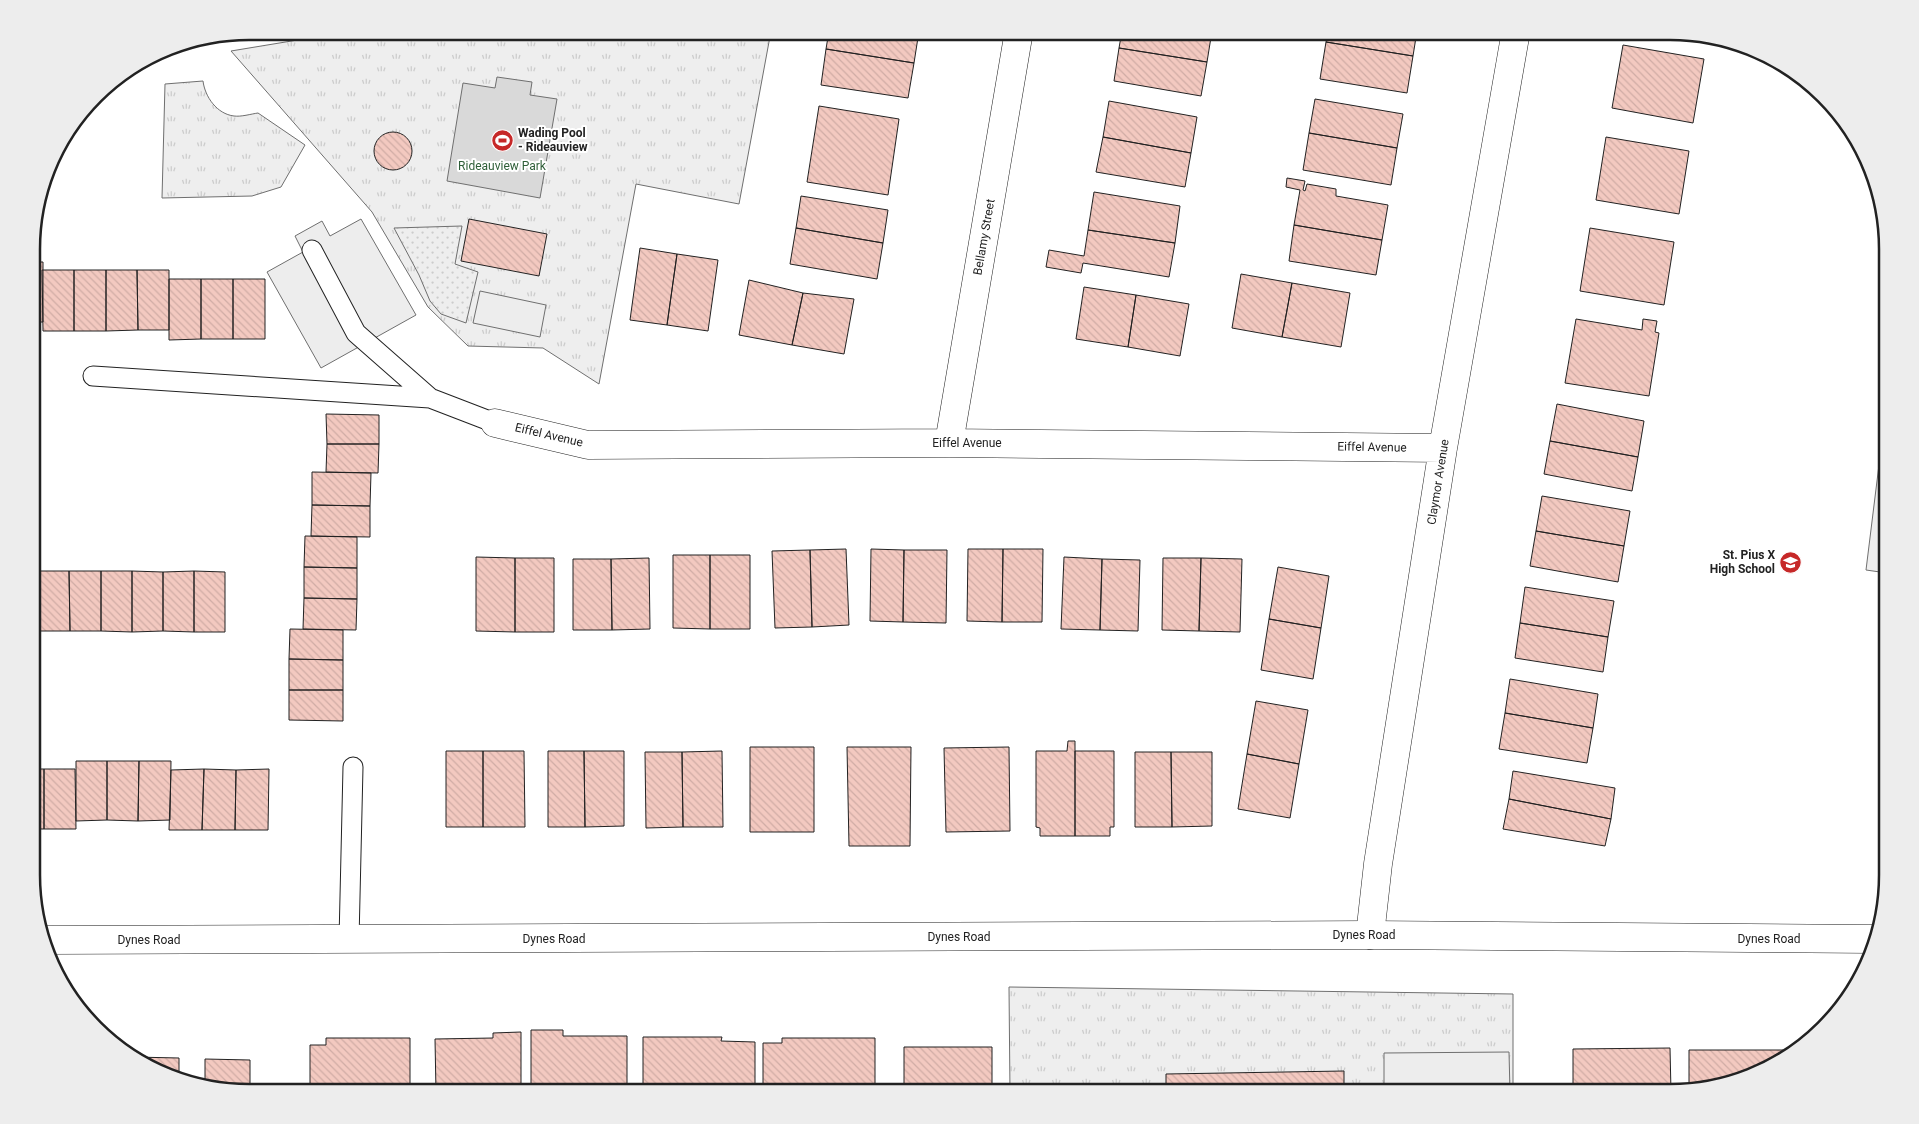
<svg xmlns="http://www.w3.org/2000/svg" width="1919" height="1124" font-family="Roboto,sans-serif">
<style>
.grass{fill:url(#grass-tufts);stroke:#6f6f6f}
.garden{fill:url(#garden-dots);stroke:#6f6f6f}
.pitch{fill:#eee;stroke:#6f6f6f}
.parking{fill:#ededed;stroke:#6f6f6f}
.water{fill:#d9d9d9;stroke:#6f6f6f}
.building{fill:url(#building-back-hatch);stroke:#222}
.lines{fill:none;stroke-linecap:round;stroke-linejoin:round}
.service-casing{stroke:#222;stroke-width:21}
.minor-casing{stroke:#222;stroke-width:29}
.tertiary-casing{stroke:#222;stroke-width:29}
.service{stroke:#fff;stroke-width:19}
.minor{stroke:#fff;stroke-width:28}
.tertiary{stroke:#fff;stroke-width:28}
.labels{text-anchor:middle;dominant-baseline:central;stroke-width:4;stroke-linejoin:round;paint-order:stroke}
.poi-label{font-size:12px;font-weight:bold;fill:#222;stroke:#fff;text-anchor:start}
.park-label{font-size:12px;fill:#2f5e38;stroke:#fff}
.street-label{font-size:12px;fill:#222;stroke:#fff}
.rim{fill:none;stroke:#222;stroke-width:2.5}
</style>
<defs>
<pattern id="grass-tufts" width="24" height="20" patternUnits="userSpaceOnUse" patternTransform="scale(1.25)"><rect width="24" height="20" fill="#eee"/><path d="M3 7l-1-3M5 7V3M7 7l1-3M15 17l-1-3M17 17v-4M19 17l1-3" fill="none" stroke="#ccc"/></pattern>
<pattern id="garden-dots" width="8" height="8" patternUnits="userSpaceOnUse" patternTransform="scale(1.25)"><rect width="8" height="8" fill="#eee"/><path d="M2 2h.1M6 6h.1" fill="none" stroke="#ccc" stroke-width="1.8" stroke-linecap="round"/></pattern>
<pattern id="building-back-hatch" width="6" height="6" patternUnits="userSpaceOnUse" patternTransform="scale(1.25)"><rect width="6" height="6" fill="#f3c9c0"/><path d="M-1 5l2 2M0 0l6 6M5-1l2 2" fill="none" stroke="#d0aca5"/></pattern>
</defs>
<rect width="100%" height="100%" fill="#fff"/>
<path class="grass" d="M 352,31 L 771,31 L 739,204 L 636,184 L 599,384 L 543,348 L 468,346 L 428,307 L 372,212 L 231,51 Z
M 203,81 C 205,97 217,114 234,116 C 241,117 251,114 258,113 L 305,145 L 281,187 L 252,196 L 162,198 L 165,84 Z
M 1009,987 L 1513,994 L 1513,1092 L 1010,1093 Z"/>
<path class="garden" d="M 462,226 L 455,264 L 478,272 L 466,323 L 441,314 L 430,301 L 419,275 L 394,228 Z"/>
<path class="pitch" d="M 1887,400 L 1887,573 L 1866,570 Z"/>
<path class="parking" d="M 361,219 L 416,315 L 321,368 L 267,272 L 303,252 L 295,236 L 322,221 L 330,236 Z
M 480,291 L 546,305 L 540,337 L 473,323 Z
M 1509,1052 L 1510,1092 L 1384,1092 L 1384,1053 Z"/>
<path class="water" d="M 497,77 L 532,82 L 530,95 L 557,99 L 540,198 L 447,181 L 463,83 L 495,88 Z"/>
<path class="building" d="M 829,31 L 919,31 L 914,63 L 826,49 Z
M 1122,31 L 1212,31 L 1207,62 L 1119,48 Z
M 1328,31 L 1417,31 L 1413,56 L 1326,42 Z
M 1326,42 L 1413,56 L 1407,93 L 1320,79 Z
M 1623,45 L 1704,59 L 1693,123 L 1612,108 Z
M 1119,48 L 1207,62 L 1201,96 L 1114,81 Z
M 826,49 L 914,63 L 908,98 L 821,85 Z
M 1315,99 L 1403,114 L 1397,148 L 1309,133 Z
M 1109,101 L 1197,117 L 1191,153 L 1103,137 Z
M 819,106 L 899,119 L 888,195 L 807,182 Z
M374 151a19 19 0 1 1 38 0a19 19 0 1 1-38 0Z
M 1309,133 L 1397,148 L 1391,185 L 1303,170 Z
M 1103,137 L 1191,153 L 1185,187 L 1096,172 Z
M 1606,137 L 1689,151 L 1679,214 L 1596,200 Z
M 1287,178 L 1305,181 L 1303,190 L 1305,191 L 1307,184 L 1336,189 L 1336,196 L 1388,205 L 1382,240 L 1294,225 L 1300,190 L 1286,187 Z
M 1094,192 L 1180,206 L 1175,243 L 1088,230 Z
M 801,196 L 888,210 L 883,243 L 796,228 Z
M 469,219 L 547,234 L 539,276 L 461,261 Z
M 1294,225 L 1382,240 L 1376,275 L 1289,261 Z
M 796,228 L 883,243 L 877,279 L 790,264 Z
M 1590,228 L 1674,242 L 1664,305 L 1580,291 Z
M 1088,230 L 1175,243 L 1169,277 L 1083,263 L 1081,273 L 1046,267 L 1049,250 L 1084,256 Z
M 640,248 L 677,254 L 667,325 L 630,320 Z
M 677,254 L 718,260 L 708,331 L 667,325 Z
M 33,262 L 43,262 L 43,322 L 33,322 Z
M 42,270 L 74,270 L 74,331 L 43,331 Z
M 74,270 L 106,270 L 106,331 L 74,331 Z
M 106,270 L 137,270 L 138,330 L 106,331 Z
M 137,270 L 169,270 L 169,330 L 138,330 Z
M 1241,274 L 1292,283 L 1282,337 L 1232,328 Z
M 169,279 L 201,279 L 201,339 L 169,340 Z
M 201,279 L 233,279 L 233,339 L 201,339 Z
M 233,279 L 265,279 L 265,339 L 233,339 Z
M 749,280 L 803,293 L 792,345 L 739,335 Z
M 1292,283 L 1350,293 L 1341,347 L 1282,337 Z
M 1084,287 L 1136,295 L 1128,347 L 1076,339 Z
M 803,293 L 854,299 L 844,354 L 792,345 Z
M 1136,295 L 1189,304 L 1180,356 L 1128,347 Z
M 1576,319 L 1642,330 L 1643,319 L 1657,321 L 1655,332 L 1659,333 L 1649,396 L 1565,383 Z
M 1557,404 L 1644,421 L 1638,457 L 1550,441 Z
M 326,414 L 379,415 L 379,444 L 327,444 Z
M 1550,441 L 1638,457 L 1632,491 L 1544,474 Z
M 327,444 L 379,444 L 378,473 L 326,472 Z
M 312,472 L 371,473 L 370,506 L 312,505 Z
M 1542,496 L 1630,511 L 1624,546 L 1536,531 Z
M 312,505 L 370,506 L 370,537 L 311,536 Z
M 1536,531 L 1624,546 L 1618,582 L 1530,566 Z
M 305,536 L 357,537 L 357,568 L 304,567 Z
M 846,549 L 849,625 L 812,627 L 810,550 Z
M 871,549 L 904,550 L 903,622 L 870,621 Z
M 968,549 L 1003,549 L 1002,622 L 967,621 Z
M 1003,549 L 1043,549 L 1042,622 L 1002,622 Z
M 810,550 L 812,627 L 775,628 L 772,551 Z
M 904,550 L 947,550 L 946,623 L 903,622 Z
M 673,555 L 710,555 L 710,629 L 673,628 Z
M 710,555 L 750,555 L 750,629 L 710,629 Z
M 476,557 L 515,558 L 515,632 L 476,631 Z
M 1064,557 L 1102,559 L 1100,630 L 1061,629 Z
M 515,558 L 554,558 L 554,632 L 515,632 Z
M 649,558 L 650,629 L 612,630 L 611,559 Z
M 1163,558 L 1201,558 L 1199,631 L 1162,630 Z
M 1201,558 L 1242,559 L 1240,632 L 1199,631 Z
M 573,559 L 611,559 L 612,630 L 573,630 Z
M 1102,559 L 1140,560 L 1138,631 L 1100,630 Z
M 304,567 L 357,568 L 357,599 L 304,598 Z
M 1278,567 L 1329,576 L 1321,628 L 1269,619 Z
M 39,571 L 69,571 L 70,631 L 38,631 Z
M 69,571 L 101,571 L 101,631 L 70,631 Z
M 101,571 L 132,571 L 132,632 L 101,631 Z
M 132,571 L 163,572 L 163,631 L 132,632 Z
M 194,571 L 225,572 L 225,632 L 194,632 Z
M 194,571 L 194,632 L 163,631 L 163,572 Z
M 1525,587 L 1614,601 L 1608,637 L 1520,623 Z
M 304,598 L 357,599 L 356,630 L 303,629 Z
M 1269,619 L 1321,628 L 1313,679 L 1261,670 Z
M 1520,623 L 1608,637 L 1603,672 L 1515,658 Z
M 290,629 L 343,630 L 343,660 L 289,659 Z
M 289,659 L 343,660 L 343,690 L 289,690 Z
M 1510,679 L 1598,694 L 1593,728 L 1505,713 Z
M 289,690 L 343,690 L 343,721 L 289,720 Z
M 1256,701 L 1308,710 L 1299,764 L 1247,754 Z
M 1505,713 L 1593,728 L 1587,763 L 1499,749 Z
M 1068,741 L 1075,741 L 1075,836 L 1040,836 L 1040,828 L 1036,827 L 1036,751 L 1067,751 Z
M 750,747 L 814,747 L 814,832 L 750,832 Z
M 847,747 L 911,747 L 910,846 L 849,846 Z
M 1009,747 L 1010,831 L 946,832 L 944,748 Z
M 446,751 L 483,751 L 483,827 L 446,827 Z
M 483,751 L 524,751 L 525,827 L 483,827 Z
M 548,751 L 584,751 L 585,827 L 548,827 Z
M 584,751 L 624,751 L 624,826 L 585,827 Z
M 722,751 L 723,827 L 683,827 L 682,752 Z
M 1075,751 L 1114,751 L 1114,827 L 1110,827 L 1110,836 L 1075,836 Z
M 645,752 L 682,752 L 683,827 L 646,828 Z
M 1135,752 L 1171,752 L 1172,827 L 1135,827 Z
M 1171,752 L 1212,752 L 1212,826 L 1172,827 Z
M 1247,754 L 1299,764 L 1290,818 L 1238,809 Z
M 76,761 L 107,761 L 107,820 L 76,821 Z
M 107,761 L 139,761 L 138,821 L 107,820 Z
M 139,761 L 171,761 L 170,820 L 138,821 Z
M 33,769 L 44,769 L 44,829 L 33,829 Z
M 44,769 L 75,769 L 76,829 L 44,829 Z
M 204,769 L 236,770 L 235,830 L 202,830 Z
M 204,769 L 202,830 L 169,830 L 171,770 Z
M 269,769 L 268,830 L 235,830 L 236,770 Z
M 1513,771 L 1615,788 L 1611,819 L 1509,799 Z
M 1509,799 L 1611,819 L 1605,846 L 1503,829 Z
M 531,1030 L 563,1030 L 563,1036 L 627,1036 L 627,1093 L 531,1093 Z
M 521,1032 L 521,1085 L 501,1086 L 501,1091 L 436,1092 L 435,1039 L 493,1038 L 493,1033 Z
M 643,1037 L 722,1037 L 721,1041 L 755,1042 L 755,1093 L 643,1093 Z
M 326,1038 L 410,1038 L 410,1093 L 310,1093 L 310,1045 L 326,1045 Z
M 782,1038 L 875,1038 L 875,1092 L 763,1093 L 763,1043 L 782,1043 Z
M 904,1047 L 992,1047 L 992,1093 L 904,1093 Z
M 1670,1048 L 1671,1092 L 1573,1092 L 1573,1049 Z
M 1689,1050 L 1783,1050 L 1783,1061 L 1779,1063 L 1689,1091 Z
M 133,1057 L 179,1058 L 179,1080 L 140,1063 Z
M 205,1059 L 250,1060 L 250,1093 L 205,1087 Z
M 1344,1071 L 1344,1092 L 1166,1092 L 1166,1074 Z"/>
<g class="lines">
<defs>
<path id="service" d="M 312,250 L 356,333 L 430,398 L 495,423
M 93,376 L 430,398
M 349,940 L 353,767"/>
<path id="minor" d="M 495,423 L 588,445 L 949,443 L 1443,448
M 949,443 L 1019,31
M 1370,935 L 1378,864 L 1443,448 L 1516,31"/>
<path id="tertiary" d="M 47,940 L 1370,935 L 1872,939"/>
</defs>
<use href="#service" class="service-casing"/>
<use href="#minor" class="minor-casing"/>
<use href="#tertiary" class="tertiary-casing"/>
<use href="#service" class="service"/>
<use href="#minor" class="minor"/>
<use href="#tertiary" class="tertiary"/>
</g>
<defs>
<symbol id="stadium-disc" viewBox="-11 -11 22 22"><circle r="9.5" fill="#c62828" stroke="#fff"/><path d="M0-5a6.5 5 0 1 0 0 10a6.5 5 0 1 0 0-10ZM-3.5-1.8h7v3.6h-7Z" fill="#fff"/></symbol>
<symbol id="school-disc" viewBox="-11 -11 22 22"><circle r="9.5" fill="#c62828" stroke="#fff"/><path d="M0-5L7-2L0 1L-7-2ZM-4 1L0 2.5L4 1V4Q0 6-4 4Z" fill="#fff"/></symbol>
</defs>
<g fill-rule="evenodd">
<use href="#stadium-disc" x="490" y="128" width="25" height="25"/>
<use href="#school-disc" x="1778" y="550" width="25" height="25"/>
</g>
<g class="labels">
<g class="poi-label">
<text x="518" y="133">Wading Pool<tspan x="518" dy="14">- Rideauview</tspan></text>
<text x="1775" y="555" text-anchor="end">St. Pius X<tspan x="1775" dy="14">High School</tspan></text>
</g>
<g class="park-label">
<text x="502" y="166">Rideauview Park</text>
</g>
<g class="street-label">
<text transform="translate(984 237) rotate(-80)">Bellamy Street</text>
<text transform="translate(549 435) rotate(13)">Eiffel Avenue</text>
<text x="967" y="443">Eiffel Avenue</text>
<text transform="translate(1372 447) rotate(1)">Eiffel Avenue</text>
<text transform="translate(1438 482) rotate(-81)">Claymor Avenue</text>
<text x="1364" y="935">Dynes Road</text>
<text x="959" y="937">Dynes Road</text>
<text x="554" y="939">Dynes Road</text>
<text x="1769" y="939">Dynes Road</text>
<text x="149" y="940">Dynes Road</text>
</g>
</g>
<path d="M0 0H1919V1124H0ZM249 40H1670A209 209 0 0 1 1879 249V875A209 209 0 0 1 1670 1084H249A209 209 0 0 1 40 875V249A209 209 0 0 1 249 40Z" fill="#ededed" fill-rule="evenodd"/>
<path class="rim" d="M249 40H1670A209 209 0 0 1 1879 249V875A209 209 0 0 1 1670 1084H249A209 209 0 0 1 40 875V249A209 209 0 0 1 249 40Z"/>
</svg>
